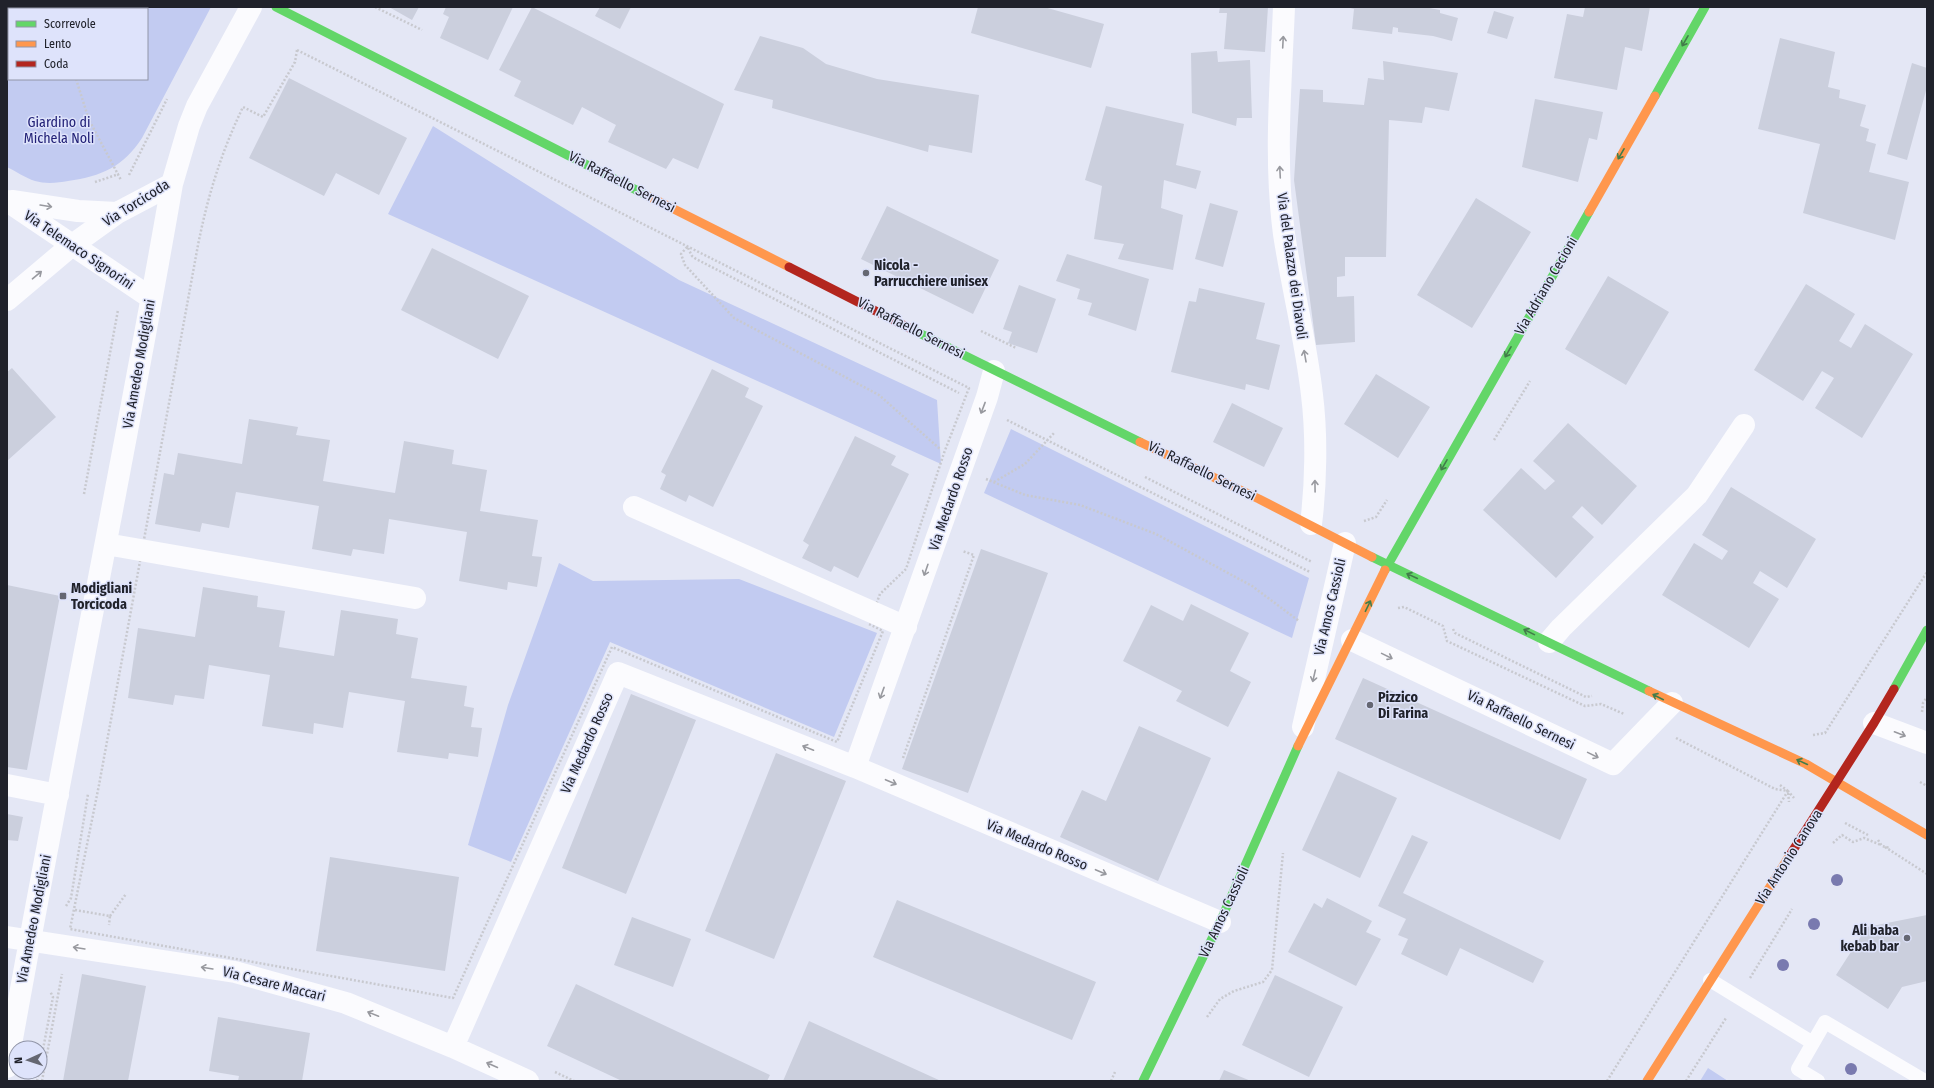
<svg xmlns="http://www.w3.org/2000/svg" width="1934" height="1088" font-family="'Fira Sans Condensed',sans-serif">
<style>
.green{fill:#c2cbf1;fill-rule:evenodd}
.building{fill:#cbcfdd}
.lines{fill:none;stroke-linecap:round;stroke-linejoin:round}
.path{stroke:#c8c9cf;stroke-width:2.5;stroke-dasharray:2 2;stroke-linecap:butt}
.lane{stroke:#fbfbfe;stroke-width:14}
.street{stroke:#fbfbfe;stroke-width:22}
.fast{stroke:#63d668;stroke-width:9}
.slow{stroke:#ff974d;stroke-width:9}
.jam{stroke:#b3261e;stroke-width:9}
.tree{fill:#797aaf}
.oneway{stroke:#427c4a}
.oneway2{stroke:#98999f}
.poi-dot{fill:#656772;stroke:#dee3fb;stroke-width:1.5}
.labels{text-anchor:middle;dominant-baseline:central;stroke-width:3;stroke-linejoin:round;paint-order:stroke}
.park-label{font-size:14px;fill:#212076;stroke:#dee3fb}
.street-label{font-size:14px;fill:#20222b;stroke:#dee3fb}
.poi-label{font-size:14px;font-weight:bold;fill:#20222b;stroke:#dee3fb;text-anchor:start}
</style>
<rect width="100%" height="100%" fill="#e4e7f5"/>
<path class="green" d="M 7,7 L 211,7 L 142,138 C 123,167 102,176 68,181 C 58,183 45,184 35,181 C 25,178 16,171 7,167 ZM 9,9 L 147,9 L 147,79 L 9,79 Z
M 433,126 L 679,280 L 937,400 L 941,464 L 388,214 Z
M 1011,429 L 1309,578 L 1292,638 L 984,493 Z
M 559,563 L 593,581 L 739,579 L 877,633 L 834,737 L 610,642 L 511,862 L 468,845 L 508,705 Z
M 1708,1068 L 1728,1081 L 1700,1081 Z"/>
<path class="building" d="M 389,7 L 419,7 L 412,20 Z
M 446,7 L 513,7 L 488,60 L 440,38 L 449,17 L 443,14 Z
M 532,7 L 724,104 L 698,169 L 673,158 L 666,169 L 608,142 L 616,125 L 582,107 L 573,125 L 514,96 L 521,81 L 499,70 Z
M 600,7 L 631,7 L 620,29 L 595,16 Z
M 978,7 L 1044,7 L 1104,24 L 1091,68 L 971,33 Z
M 1220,7 L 1268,7 L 1265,52 L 1224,49 L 1227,13 L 1219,13 Z
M 1346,7 L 1424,7 L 1440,10 L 1440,13 L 1458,18 L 1452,41 L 1433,36 L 1398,32 L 1398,28 L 1393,27 L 1392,34 L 1352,29 L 1354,9 Z
M 1585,7 L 1650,7 L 1642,51 L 1625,47 L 1617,90 L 1554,78 L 1567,14 L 1583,17 Z
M 1494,11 L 1514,17 L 1507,39 L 1487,33 Z
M 760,36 L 803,48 L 826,64 L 877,79 L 979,95 L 972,153 L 929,145 L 928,152 L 772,108 L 773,100 L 734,90 Z
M 1780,38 L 1835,52 L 1828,87 L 1840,90 L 1839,98 L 1866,105 L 1860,126 L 1869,129 L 1866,141 L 1876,144 L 1869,172 L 1909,182 L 1895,240 L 1803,213 L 1820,144 L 1758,129 Z
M 1217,51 L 1218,62 L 1250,60 L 1252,118 L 1237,118 L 1236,126 L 1192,113 L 1191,53 Z
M 1383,61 L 1458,73 L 1449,111 L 1425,107 L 1422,123 L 1389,120 L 1386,257 L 1345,257 L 1345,276 L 1337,277 L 1337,297 L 1354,296 L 1355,342 L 1316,345 L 1294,180 L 1300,89 L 1323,90 L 1323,102 L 1364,105 L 1368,78 L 1384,80 Z
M 1912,63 L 1927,68 L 1927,87 L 1907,160 L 1887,154 Z
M 289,78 L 407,138 L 379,195 L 336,173 L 324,196 L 249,158 Z
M 1535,99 L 1603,112 L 1597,140 L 1589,138 L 1578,182 L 1522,167 Z
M 1106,106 L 1184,124 L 1176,165 L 1201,171 L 1196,189 L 1164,180 L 1161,208 L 1183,215 L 1173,270 L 1118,259 L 1124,244 L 1094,239 L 1102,186 L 1085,180 Z
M 1476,198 L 1531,232 L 1472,328 L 1417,295 Z
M 1210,203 L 1238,211 L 1223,267 L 1195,259 Z
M 887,206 L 999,260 L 973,314 L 861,259 Z
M 432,248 L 529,296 L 498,359 L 401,310 Z
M 1067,254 L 1149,279 L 1136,331 L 1088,315 L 1092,303 L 1077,299 L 1080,289 L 1056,281 Z
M 1608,276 L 1669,312 L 1626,385 L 1565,349 Z
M 1806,284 L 1855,314 L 1839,341 L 1851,348 L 1865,324 L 1913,354 L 1862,438 L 1815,408 L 1834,378 L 1822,371 L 1803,401 L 1754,370 Z
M 1019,285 L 1056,299 L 1037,353 L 1008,343 L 1012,332 L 1003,329 Z
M 1199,288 L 1265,303 L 1256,339 L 1280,345 L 1269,390 L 1246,384 L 1245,390 L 1171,372 L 1189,301 L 1196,302 Z
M 12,368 L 56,417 L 7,461 L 7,372 Z
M 712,369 L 749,388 L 745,397 L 763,406 L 713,507 L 689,495 L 686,502 L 660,489 L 666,475 L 661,472 Z
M 1376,374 L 1430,407 L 1398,458 L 1344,424 Z
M 1232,403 L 1283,428 L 1264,467 L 1213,442 Z
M 249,419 L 298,427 L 296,435 L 330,440 L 323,481 L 395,493 L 404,441 L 454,450 L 452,464 L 487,470 L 480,511 L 538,520 L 532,556 L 542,557 L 537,587 L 508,582 L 507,590 L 459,581 L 467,532 L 389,519 L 384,554 L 353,549 L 351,556 L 312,549 L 319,506 L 236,492 L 229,528 L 202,523 L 200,532 L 155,524 L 164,473 L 174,475 L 178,453 L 242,464 Z
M 1568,423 L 1637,486 L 1602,525 L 1582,506 L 1572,517 L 1594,537 L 1556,578 L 1483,510 L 1521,468 L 1545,490 L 1555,481 L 1533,461 Z
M 855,436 L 896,456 L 891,465 L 909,474 L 858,578 L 834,566 L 831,572 L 802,558 L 809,545 L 803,541 Z
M 1731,487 L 1816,539 L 1787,588 L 1760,571 L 1753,583 L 1779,599 L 1749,648 L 1662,595 L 1694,543 L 1722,560 L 1728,551 L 1702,535 Z
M 981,549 L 1048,573 L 968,793 L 902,769 Z
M 7,585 L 60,596 L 27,770 L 7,767 Z
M 203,587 L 258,596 L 257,607 L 285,611 L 279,647 L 334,656 L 341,610 L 398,619 L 396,634 L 418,638 L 411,678 L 467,686 L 464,706 L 474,708 L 471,727 L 482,728 L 478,757 L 449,753 L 448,759 L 397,752 L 405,701 L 349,692 L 343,728 L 314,723 L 313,734 L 262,726 L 270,675 L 209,665 L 204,699 L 175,695 L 173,705 L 128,698 L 138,628 L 195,637 Z
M 1191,604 L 1249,633 L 1230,671 L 1251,682 L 1228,727 L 1176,701 L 1182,691 L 1123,661 L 1151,605 L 1183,621 Z
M 1363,678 L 1587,779 L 1560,840 L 1335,739 Z
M 631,694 L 696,720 L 626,894 L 562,868 Z
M 1139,726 L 1211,758 L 1158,881 L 1060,837 L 1082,790 L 1106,801 Z
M 776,753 L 846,781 L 774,959 L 705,931 Z
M 1338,771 L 1397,798 L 1360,878 L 1302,850 Z
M 7,814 L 23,817 L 18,841 L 7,840 Z
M 1412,835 L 1428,842 L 1403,893 L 1544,961 L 1533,983 L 1460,948 L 1447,976 L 1401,954 L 1408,939 L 1398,935 L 1406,919 L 1378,906 Z
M 330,857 L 459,877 L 445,971 L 316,951 Z
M 1327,898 L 1372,921 L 1366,932 L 1381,939 L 1356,986 L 1288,952 L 1314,903 L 1322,908 Z
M 897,900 L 1096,982 L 1072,1040 L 873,957 Z
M 1927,915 L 1927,981 L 1902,987 L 1888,1009 L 1836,975 L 1867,927 Z
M 632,917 L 691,939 L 673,987 L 614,965 Z
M 82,974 L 146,986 L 128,1081 L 63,1081 Z
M 1275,975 L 1343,1007 L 1309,1077 L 1242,1045 Z
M 576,984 L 770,1075 L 767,1081 L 622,1081 L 547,1046 Z
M 218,1017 L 310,1033 L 302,1081 L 238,1081 L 239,1076 L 209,1071 Z
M 809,1021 L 941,1081 L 783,1081 Z
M 1224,1070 L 1251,1081 L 1219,1081 Z"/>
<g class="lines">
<path class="path" d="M 41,7 L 43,9
M 375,7 L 422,30
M 297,50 L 969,388 L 944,453 L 906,569 L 880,594 L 869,624 L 883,631 L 837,742 L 612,647 L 453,998 L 70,929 L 99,785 L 198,245 C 208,195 221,153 243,107 L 263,117 L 295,62 Z
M 76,79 L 89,120 L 121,180
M 129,175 L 167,99
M 95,182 L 119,174
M 687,247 L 681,254 L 685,265 L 734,318 L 879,395 L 940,449
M 688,248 L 692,256 L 696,259 L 959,393
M 981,331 L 1016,348
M 1007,420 L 1310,572
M 1494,440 L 1530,381
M 1145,477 L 1312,562
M 986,479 L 1025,495 L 1080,505 L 1156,534 L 1252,586 L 1299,621
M 994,482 L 1025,464 L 1055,432
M 84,494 L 118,310
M 1364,521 L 1376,517 L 1387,500
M 1398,608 L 1404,607 L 1443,626 L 1447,641 L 1585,706 L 1601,704 L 1624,714
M 1453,629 L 1455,633 L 1586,697 L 1592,696
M 1922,712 L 1923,703 L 1927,697
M 1813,735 L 1825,733 L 1927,572
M 1676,738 L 1775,789 L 1788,791 L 1794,798
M 903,758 L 974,555 L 962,551
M 1920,782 L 1927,786
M 1780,785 L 1788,791 L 1789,802
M 1845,823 L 1868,835
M 1878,840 L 1882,846 L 1890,848
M 1833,843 L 1842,835 L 1853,842 L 1864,838 L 1881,845
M 1885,847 L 1927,874
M 66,906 L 71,898 L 88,794
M 75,910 L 110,916 L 109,925
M 110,916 L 126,894
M 1750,978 L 1792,909
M 1207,1017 L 1220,999 L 1234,991 L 1263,982 L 1272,970 L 1283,853
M 40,1065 L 53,997 L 50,991
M 555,1072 L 574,1081
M 37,1081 L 39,1072
M 42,1081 L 62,974
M 1111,1081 L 1115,1072
M 1607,1081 L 1788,791
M 1686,1081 L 1726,1018"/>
<path class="lane" d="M 1710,980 L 1813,1043
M 1818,1081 L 1798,1069 L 1825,1022 L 1925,1081"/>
<path class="street" d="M 1284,7 C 1281,82 1274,159 1284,234 C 1292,287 1306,341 1312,395 C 1317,435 1316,484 1311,524
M 7,201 L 151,298
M 12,201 L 78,211 L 117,213
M 7,300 L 71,246 L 117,213 L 172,184
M 634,507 L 906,627
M 106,544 L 415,598
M 1352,640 L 1613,764 L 1672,703
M 1549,642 L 1561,628 L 1697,495 L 1744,425
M 1874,723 L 1927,743
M 1303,727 L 1345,543
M 855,767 L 1220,922
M 7,785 L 58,795
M 7,937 L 235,972 L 346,1003 L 453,1047 L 528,1081
M 453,1047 L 618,673 L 855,767 L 987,397 L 994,371
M 7,1067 C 59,772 121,479 172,184 L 189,126 L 197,106 L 251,7"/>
<path class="fast" d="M 276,7 L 648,196
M 1655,96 L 1705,7
M 913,330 L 1140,442
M 1372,557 L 1649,691
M 1385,570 L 1589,212
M 1894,689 L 1927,630
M 1143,1081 L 1220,922 L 1298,746"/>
<path class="slow" d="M 648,196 L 789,267
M 1589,212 L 1655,96
M 1140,442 L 1259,499 L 1372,557
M 1649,691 L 1806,764 L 1927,835
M 1298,746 L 1385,570
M 1647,1081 L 1790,855"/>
<path class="jam" d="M 789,267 L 913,330
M 1790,855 L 1874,723 L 1894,689"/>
</g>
<g class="tree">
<circle cx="1837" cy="880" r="6"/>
<circle cx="1814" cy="924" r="6"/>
<circle cx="1783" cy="965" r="6"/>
<circle cx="1851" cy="1069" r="6"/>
</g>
<defs><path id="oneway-shaft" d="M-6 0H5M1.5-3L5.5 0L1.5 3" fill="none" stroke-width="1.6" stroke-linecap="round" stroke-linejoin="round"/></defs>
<g class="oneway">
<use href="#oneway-shaft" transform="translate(1685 41) rotate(120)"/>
<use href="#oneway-shaft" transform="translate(1621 154) rotate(120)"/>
<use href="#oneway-shaft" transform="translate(1508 352) rotate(120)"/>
<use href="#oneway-shaft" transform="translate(1444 465) rotate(120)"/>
<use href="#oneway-shaft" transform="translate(1412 576) rotate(-155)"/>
<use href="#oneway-shaft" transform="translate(1368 606) rotate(-64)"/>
<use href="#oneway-shaft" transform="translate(1529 632) rotate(-154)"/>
<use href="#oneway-shaft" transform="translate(1658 697) rotate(-153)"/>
<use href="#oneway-shaft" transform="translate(1802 762) rotate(-155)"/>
</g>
<g class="oneway2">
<use href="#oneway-shaft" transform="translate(1283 42) rotate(-87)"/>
<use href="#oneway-shaft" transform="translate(1280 172) rotate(-93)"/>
<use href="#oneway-shaft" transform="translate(46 206) rotate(9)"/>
<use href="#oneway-shaft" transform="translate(37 275) rotate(-40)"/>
<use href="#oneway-shaft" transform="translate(1305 356) rotate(-100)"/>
<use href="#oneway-shaft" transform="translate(983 408) rotate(111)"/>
<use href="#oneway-shaft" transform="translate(1315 486) rotate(-91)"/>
<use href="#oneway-shaft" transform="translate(926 570) rotate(109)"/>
<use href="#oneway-shaft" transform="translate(1387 656) rotate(26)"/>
<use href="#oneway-shaft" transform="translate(1314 676) rotate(103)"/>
<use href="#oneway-shaft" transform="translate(882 693) rotate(110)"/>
<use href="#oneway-shaft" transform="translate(1900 734) rotate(21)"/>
<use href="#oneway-shaft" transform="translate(808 748) rotate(-158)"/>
<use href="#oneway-shaft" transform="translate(1593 755) rotate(26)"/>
<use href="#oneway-shaft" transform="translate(891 782) rotate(23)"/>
<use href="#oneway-shaft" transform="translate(1101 872) rotate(23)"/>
<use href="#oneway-shaft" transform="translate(79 948) rotate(-171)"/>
<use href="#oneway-shaft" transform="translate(207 968) rotate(-171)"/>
<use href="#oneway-shaft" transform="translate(373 1014) rotate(-158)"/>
<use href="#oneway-shaft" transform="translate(492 1065) rotate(-156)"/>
</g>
<g class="poi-dot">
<circle cx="866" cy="273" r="4"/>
<rect x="59" y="592" width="8" height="8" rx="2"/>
<circle cx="1370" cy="705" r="4"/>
<circle cx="1907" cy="938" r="4"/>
</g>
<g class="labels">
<g class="park-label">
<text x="59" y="122">Giardino di<tspan x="59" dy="16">Michela Noli</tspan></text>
</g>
<g class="street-label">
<text transform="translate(622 182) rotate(27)">Via Raffaello Sernesi</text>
<text transform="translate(136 203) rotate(-32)">Via Torcicoda</text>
<text transform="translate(79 250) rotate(34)">Via Telemaco Signorini</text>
<text transform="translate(1292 266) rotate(82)">Via del Palazzo dei Diavoli</text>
<text transform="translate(1546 286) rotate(-60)">Via Adriano Cecioni</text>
<text transform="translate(911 328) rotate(27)">Via Raffaello Sernesi</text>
<text transform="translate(139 364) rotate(-80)">Via Amedeo Modigliani</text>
<text transform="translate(1202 471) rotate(26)">Via Raffaello Sernesi</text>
<text transform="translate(951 499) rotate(-71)">Via Medardo Rosso</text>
<text transform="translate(1330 607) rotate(-77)">Via Amos Cassioli</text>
<text transform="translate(1521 720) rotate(26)">Via Raffaello Sernesi</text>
<text transform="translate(587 743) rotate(-66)">Via Medardo Rosso</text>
<text transform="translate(1037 845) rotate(23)">Via Medardo Rosso</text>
<text transform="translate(1789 857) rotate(-57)">Via Antonio Canova</text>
<text transform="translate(1224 912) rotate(-65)">Via Amos Cassioli</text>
<text transform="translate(34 919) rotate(-79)">Via Amedeo Modigliani</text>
<text transform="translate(274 984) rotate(14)">Via Cesare Maccari</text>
</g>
<g class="poi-label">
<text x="874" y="265">Nicola -<tspan x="874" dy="16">Parrucchiere unisex</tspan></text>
<text x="71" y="588">Modigliani<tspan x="71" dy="16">Torcicoda</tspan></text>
<text x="1378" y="697">Pizzico<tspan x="1378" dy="16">Di Farina</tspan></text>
<text x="1899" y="930" text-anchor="end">Ali baba<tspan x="1899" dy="16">kebab bar</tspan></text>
</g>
</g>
<rect width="1934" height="1088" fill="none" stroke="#20222b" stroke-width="16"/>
<rect x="8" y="8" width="140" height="72" fill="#dee3fb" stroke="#9296a8"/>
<rect x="16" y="21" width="20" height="6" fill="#63d668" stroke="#9296a8"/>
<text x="44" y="28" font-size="12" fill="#20222b">Scorrevole</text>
<rect x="16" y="41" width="20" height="6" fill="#ff974d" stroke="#9296a8"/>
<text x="44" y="48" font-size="12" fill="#20222b">Lento</text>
<rect x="16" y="61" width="20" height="6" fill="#b3261e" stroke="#9296a8"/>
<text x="44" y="68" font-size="12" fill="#20222b">Coda</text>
<g transform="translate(28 1060) rotate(267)"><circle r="19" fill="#dee3fb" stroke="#9296a8"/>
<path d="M0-3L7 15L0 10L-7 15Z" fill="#656772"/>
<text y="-6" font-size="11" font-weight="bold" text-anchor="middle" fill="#20222b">N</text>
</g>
</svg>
